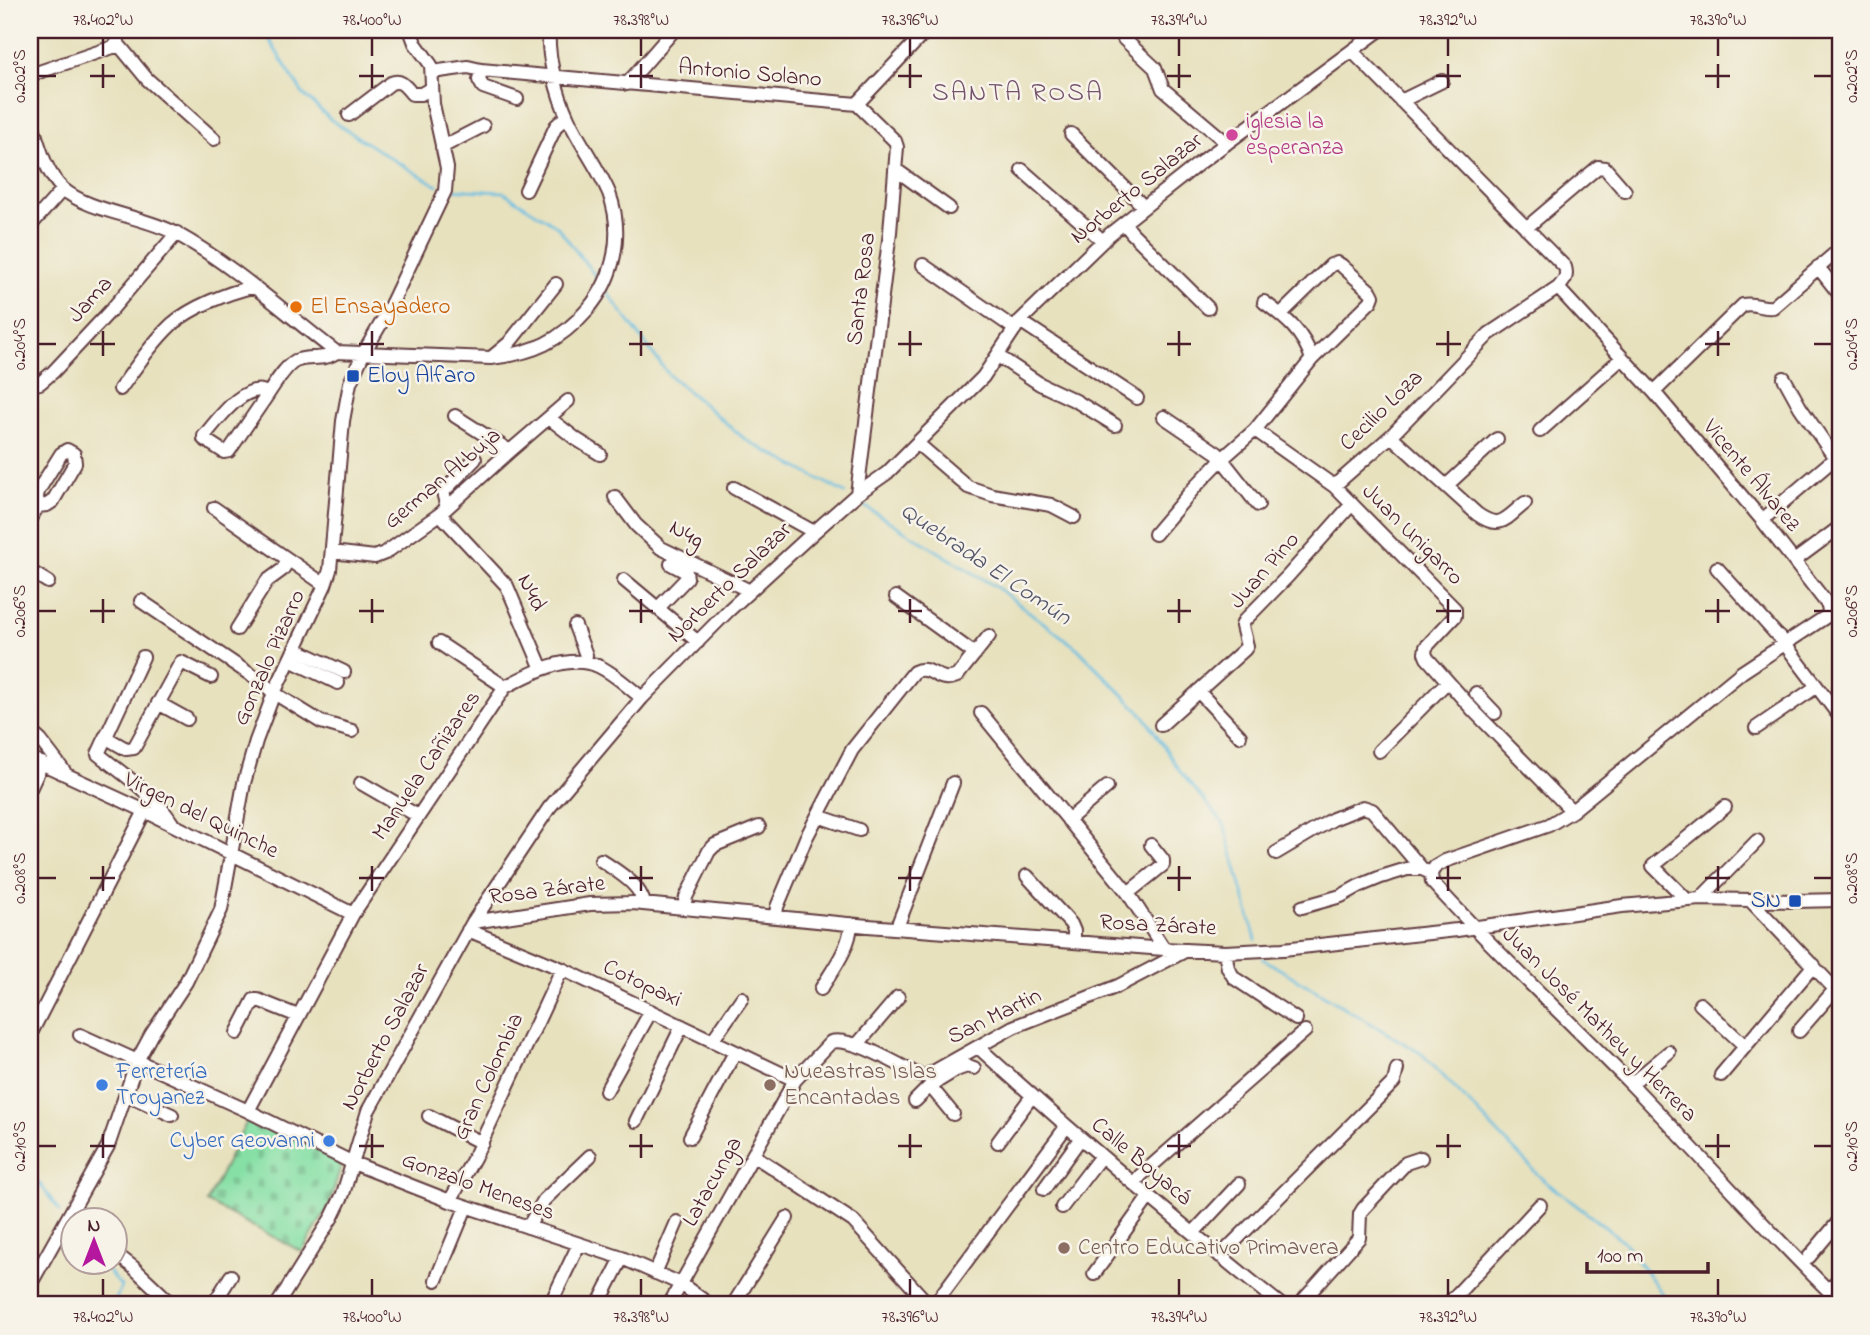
<svg xmlns="http://www.w3.org/2000/svg" width="1870" height="1335" font-family="'Indie Flower',sans-serif">
<style>
.cemetery{fill:url(#cemetery-stones);stroke:#688068;stroke-width:2}
.lines{fill:none;stroke-linecap:round;stroke-linejoin:round}
.stream{stroke:#64bde2;stroke-width:2.5}
.minor-casing{stroke:#623c41;stroke-width:16}
.minor{stroke:#fff;stroke-width:12}
.ticks{fill:none;stroke:#4a1f2b;stroke-width:2.5}
.hotel-dot{fill:#d1479c;stroke:#f7f3e8;stroke-width:2.5}
.food-dot{fill:#e8710a;stroke:#f7f3e8;stroke-width:2.5}
.transit-dot{fill:#1a4fb4;stroke:#f7f3e8;stroke-width:2.5}
.shop-dot{fill:#3f7fe0;stroke:#f7f3e8;stroke-width:2.5}
.education-dot{fill:#8d6e63;stroke:#f7f3e8;stroke-width:2.5}
.labels{text-anchor:middle;dominant-baseline:central;stroke-width:5;stroke-linejoin:round;paint-order:stroke}
.street-label{font-size:23px;fill:#4a1f2b;stroke:#f7f3e8}
.hotel-label{font-size:23px;fill:#b23c85;stroke:#f7f3e8;text-anchor:start}
.food-label{font-size:23px;fill:#c56008;stroke:#f7f3e8;text-anchor:start}
.transit-label{font-size:23px;fill:#164399;stroke:#f7f3e8;text-anchor:start}
.shop-label{font-size:23px;fill:#366cbe;stroke:#f7f3e8;text-anchor:start}
.education-label{font-size:23px;fill:#785e54;stroke:#f7f3e8;text-anchor:start}
.water-label{font-size:24px;font-style:italic;fill:#53566b;stroke:#f7f3e8}
.quarter-label{font-size:26px;letter-spacing:2px;fill:#74536d;stroke:#f7f3e8}
.neatline{fill:none;stroke:#4a1f2b;stroke-width:2.5}
.ticks-label{font-size:18px;text-anchor:middle;fill:#4a1f2b}
</style>
<defs>
<pattern id="cemetery-stones" width="16" height="16" patternUnits="userSpaceOnUse" patternTransform="scale(1.75)"><rect width="16" height="16" fill="#86e0a6"/><path d="M2 7V4a2 2 0 0 1 4 0v3zM10 15v-3a2 2 0 0 1 4 0v3z" fill="#75c08f"/></pattern>
</defs>
<rect width="100%" height="100%" fill="#f7f3e8"/>
<filter id="ink" filterUnits="userSpaceOnUse"><feTurbulence type="fractalNoise" baseFrequency=".0143" numOctaves="2"/><feDisplacementMap in="SourceGraphic" scale="14" xChannelSelector="R" yChannelSelector="G"/><feConvolveMatrix kernelMatrix="1 2 1 2 8 2 1 2 1" color-interpolation-filters="sRGB"/></filter>
<filter id="wash" filterUnits="userSpaceOnUse"><feTurbulence type="fractalNoise" baseFrequency=".00686" numOctaves="4" result="noise"/><feDisplacementMap in="SourceGraphic" scale="28" xChannelSelector="R" yChannelSelector="G"/><feGaussianBlur stdDeviation="1.57" result="paint"/><feColorMatrix in="noise" values="0 0 0 0 0 0 0 0 0 0 0 0 0 0 0 0 0 1.4 0 .05"/><feComposite in="paint" operator="in"/></filter>
<g filter="url(#wash)">
<rect width="100%" height="100%" fill="#e7e1be"/>
<path class="cemetery" d="M 249,1117 L 342,1162 L 329,1206 L 302,1252 L 207,1202 Z"/>
<g class="lines">
<path class="stream" d="M 266,30 L 268,38 L 303,94 L 331,120 L 384,154 L 438,186
M 450,189 L 503,192 L 557,226 L 600,282
M 606,291 L 669,375 L 746,440 L 845,493
M 861,504 L 999,589 L 1077,648 L 1145,717 L 1181,773 L 1224,824 L 1256,940
M 1263,959 L 1422,1054 L 1542,1179 L 1623,1241 L 1665,1297 L 1668,1305
M 30,1171 L 60,1211
M 100,1262 L 121,1286 L 114,1305"/>
</g>
</g>
<g filter="url(#ink)">
<g class="lines">
<defs>
<path id="minor" d="M 114,30 L 119,45 L 147,79 L 214,139
M 1124,39 L 1155,68 L 1163,89 L 1221,138 L 1226,144
M 481,70 L 479,80 L 483,87 L 517,99
M 432,72 L 468,67 L 481,70 L 857,104
M 30,75 L 119,45
M 627,84 L 674,30
M 1401,101 L 1442,81
M 857,104 L 895,141 L 897,147 L 890,232 L 857,494
M 857,104 L 927,30
M 349,115 L 391,83 C 401,79 405,86 412,94 L 421,94 L 432,88
M 30,117 C 38,141 44,172 63,189 C 89,212 145,216 177,234 C 233,265 285,313 336,352
M 1071,134 L 1144,207
M 442,147 L 483,126
M 895,169 L 949,208
M 1022,170 L 1103,241
M 526,190 L 556,126 L 567,116
M 1124,223 L 1132,233 L 1208,308
M 30,226 L 63,189
M 1526,228 L 1598,167 L 1605,168 L 1625,191
M 923,265 L 1015,329
M 1818,267 L 1840,295
M 1264,302 C 1287,319 1303,332 1312,359
M 1020,321 L 1137,398
M 998,356 L 1040,384 L 1076,401 L 1115,425
M 491,358 L 509,343 L 556,284
M 1784,378 L 1800,407 L 1835,458
M 30,385 L 40,383 L 53,372 L 112,309 L 177,233
M 120,389 C 136,367 152,343 172,324 C 192,307 227,293 252,287
M 1654,392 L 1743,305 C 1753,302 1763,309 1773,307 L 1840,249
M 268,394 C 247,378 216,422 204,436 L 204,439 L 224,452 L 229,451 L 268,394 C 274,385 288,362 298,360 C 311,356 325,361 336,352 L 491,358 C 534,353 559,342 588,309 C 615,277 624,233 609,193 C 598,167 580,144 568,118 C 557,94 547,56 549,30
M 455,416 L 510,451
M 1164,417 L 1217,453 L 1258,505
M 549,418 L 576,439 L 600,454
M 1255,430 L 1334,486 L 1455,609 L 1455,616 L 1426,647 L 1425,653 L 1427,658 L 1473,710 L 1572,811
M 1540,431 L 1622,358
M 1391,436 L 1477,514 C 1501,531 1506,518 1525,503
M 917,443 L 968,487 L 992,495 L 1051,505 L 1074,517
M 1334,486 L 1391,436 L 1489,334 L 1558,288 C 1564,281 1568,277 1565,267 L 1352,51
M 1446,486 L 1497,439
M 734,488 L 814,532
M 615,497 L 636,525 L 661,548 L 750,591
M 214,508 L 325,585
M 447,508 L 443,492 L 475,459
M 440,514 L 507,586 L 542,669
M 30,519 L 38,506 L 37,497 L 38,491 L 61,454 L 67,450 L 74,454 L 75,463 L 53,501 L 47,505 L 38,506
M 1762,520 L 1840,454
M 1155,534 L 1194,488 L 1222,459 L 1255,430 L 1312,359 L 1371,301 L 1373,296 L 1371,292 L 1341,265 L 1337,263 L 1331,265 L 1281,314
M 332,552 L 375,557 L 385,553 L 440,514 L 510,451 L 568,401
M 1794,561 L 1840,527
M 1717,568 L 1784,643 L 1840,717
M 30,571 L 48,582
M 624,580 L 698,642
M 896,597 L 975,654
M 141,601 L 263,683 L 274,693 L 321,722 L 352,731
M 658,608 L 687,578 L 686,572 L 671,564
M 575,626 L 586,655 L 584,662
M 237,629 L 267,581 L 282,570 L 289,560
M 439,643 L 505,687
M 295,649 L 344,672
M 143,657 L 98,754 C 124,775 154,794 172,823
M 290,660 L 338,683
M 1198,691 L 1240,736
M 1476,693 L 1495,713
M 158,703 L 187,719
M 981,713 L 1128,893 L 1164,949
M 1161,725 L 1245,649 L 1247,646 L 1242,626 L 1244,621 L 1288,576 L 1352,504
M 1756,728 L 1816,687
M 30,731 L 41,741 L 64,771
M 105,737 L 126,749 L 134,748 L 181,662 L 211,677
M 1379,751 L 1447,682
M 30,758 L 145,811 L 353,914
M 361,783 L 418,816
M 30,789 L 42,763
M 818,816 L 859,830
M 1068,820 L 1107,787
M 1276,853 L 1333,819 L 1363,807 L 1372,810 L 1422,869 L 1431,873
M 601,860 C 617,872 640,883 644,904
M 1431,873 L 1435,867 L 1445,861 L 1549,825 L 1572,811 L 1742,672 L 1827,616 L 1829,611 L 1828,605 L 1762,520 L 1654,392 L 1558,288
M 1431,873 L 1432,882 C 1495,952 1564,1015 1630,1083 C 1700,1155 1767,1231 1840,1302
M 1027,876 L 1071,924 L 1074,931 L 1074,942
M 1128,893 L 1163,865 L 1163,860 L 1151,845
M 1700,899 L 1757,841
M 1687,900 L 1653,866 L 1725,807
M 1750,900 L 1833,987 L 1834,991 L 1832,993 L 1799,1031
M 1302,907 L 1341,896 L 1359,886 L 1381,877 L 1407,869 L 1422,869
M 684,908 L 686,897 L 709,851 L 715,845 L 759,827
M 776,917 L 777,907 L 806,838 L 852,750 L 914,672 C 932,663 937,685 957,676 L 989,636
M 473,922 L 590,904 L 633,903 L 868,926 L 1164,949 L 1225,952 L 1283,949 L 1457,930 L 1622,906 L 1700,899 L 1795,901 L 1840,900
M 897,927 L 953,783
M 468,930 L 562,969 L 795,1080
M 1225,952 L 1228,968 L 1234,978 L 1296,1019
M 821,989 C 833,969 850,948 851,924
M 1700,1004 L 1745,1046
M 237,1033 L 254,1000 L 258,1000 L 298,1016
M 30,1035 L 145,811
M 80,1035 L 248,1111 L 353,1163 L 450,1201 L 622,1258 L 681,1284 L 710,1305
M 712,1041 L 742,998
M 857,1045 L 898,997
M 978,1047 C 1076,1136 1177,1222 1281,1305
M 952,1062 L 956,1070 L 930,1086 L 953,1114
M 956,1070 L 967,1066 L 974,1068
M 1721,1075 L 1814,965
M 1631,1084 L 1669,1052
M 606,1091 L 651,1011
M 126,1094 L 172,1115
M 915,1101 L 930,1086
M 248,1111 L 353,914 L 505,687 C 531,673 568,653 598,666 C 614,673 628,687 642,698
M 429,1116 L 482,1143
M 636,1121 L 682,1026
M 690,1137 L 735,1052
M 998,1142 L 1032,1096
M 753,1155 L 853,1221 L 929,1305
M 1134,1183 L 1141,1175 L 1305,1031
M 1044,1189 L 1080,1139
M 450,1201 L 475,1156 L 562,969
M 1062,1207 L 1101,1156
M 528,1227 L 544,1200 L 590,1156
M 1193,1233 L 1239,1184
M 116,1254 L 133,1267 L 173,1305
M 1220,1256 L 1394,1082 L 1397,1069
M 1809,1257 L 1840,1220
M 655,1273 L 677,1222
M 1094,1274 L 1149,1197
M 436,1280 L 466,1207
M 30,1285 L 108,1146 L 137,1061 L 151,1035 L 186,982 L 221,910 L 244,783 L 256,741 L 274,693 L 325,585 L 330,570 L 343,421 L 350,383 L 363,354 L 387,313 L 445,191 L 447,168 L 433,104 L 431,65 L 415,43 L 412,35 L 413,30
M 1829,1291 L 1840,1278
M 213,1305 L 231,1276
M 277,1305 L 332,1217 L 343,1194 L 368,1111 L 473,922 L 549,808 L 642,698 L 729,610 L 814,532 L 857,494 L 887,473 L 983,377 L 1020,321 L 1110,234 L 1197,165 L 1380,30
M 550,1305 L 579,1244
M 598,1305 L 622,1258
M 669,1305 L 795,1080 L 831,1042 C 852,1036 900,1066 921,1076 L 926,1076 L 1013,1027 L 1118,986 L 1187,950
M 733,1305 L 787,1218
M 934,1305 L 1066,1127
M 1299,1305 L 1359,1238 L 1360,1214 L 1363,1209 L 1406,1163 L 1421,1158
M 1447,1305 L 1540,1205"/>
</defs>
<use href="#minor" class="minor-casing"/>
<use href="#minor" class="minor"/>
</g>
</g>
<path class="ticks" d="M 103,38 L 103,56M 372,38 L 372,56M 641,38 L 641,56M 910,38 L 910,56M 1179,38 L 1179,56M 1448,38 L 1448,56M 1718,38 L 1718,56M 103,64 L 103,88M 372,64 L 372,88M 641,64 L 641,88M 910,64 L 910,88M 1179,64 L 1179,88M 1448,64 L 1448,88M 1718,64 L 1718,88M 38,76 L 56,76M 90,76 L 115,76M 359,76 L 384,76M 629,76 L 653,76M 898,76 L 922,76M 1167,76 L 1191,76M 1436,76 L 1461,76M 1705,76 L 1730,76M 1814,76 L 1832,76M 103,331 L 103,356M 372,331 L 372,356M 641,331 L 641,356M 910,331 L 910,356M 1179,331 L 1179,356M 1448,331 L 1448,356M 1718,331 L 1718,356M 38,344 L 56,344M 90,344 L 115,344M 359,344 L 384,344M 629,344 L 653,344M 898,344 L 922,344M 1167,344 L 1191,344M 1436,344 L 1461,344M 1705,344 L 1730,344M 1814,344 L 1832,344M 103,599 L 103,623M 372,599 L 372,623M 641,599 L 641,623M 910,599 L 910,623M 1179,599 L 1179,623M 1448,599 L 1448,623M 1718,599 L 1718,623M 38,611 L 56,611M 90,611 L 115,611M 359,611 L 384,611M 629,611 L 653,611M 898,611 L 922,611M 1167,611 L 1191,611M 1436,611 L 1461,611M 1705,611 L 1730,611M 1814,611 L 1832,611M 103,866 L 103,891M 372,866 L 372,891M 641,866 L 641,891M 910,866 L 910,891M 1179,866 L 1179,891M 1448,866 L 1448,891M 1718,866 L 1718,891M 38,878 L 56,878M 90,878 L 115,878M 359,878 L 384,878M 629,878 L 653,878M 898,878 L 922,878M 1167,878 L 1191,878M 1436,878 L 1461,878M 1705,878 L 1730,878M 1814,878 L 1832,878M 103,1134 L 103,1158M 372,1134 L 372,1158M 641,1134 L 641,1158M 910,1134 L 910,1158M 1179,1134 L 1179,1158M 1448,1134 L 1448,1158M 1718,1134 L 1718,1158M 38,1146 L 56,1146M 90,1146 L 115,1146M 359,1146 L 384,1146M 629,1146 L 653,1146M 898,1146 L 922,1146M 1167,1146 L 1191,1146M 1436,1146 L 1461,1146M 1705,1146 L 1730,1146M 1814,1146 L 1832,1146M 103,1279 L 103,1296M 372,1279 L 372,1296M 641,1279 L 641,1296M 910,1279 L 910,1296M 1179,1279 L 1179,1296M 1448,1279 L 1448,1296M 1718,1279 L 1718,1296"/>
<circle class="hotel-dot" cx="1232" cy="135" r="7"/>
<circle class="food-dot" cx="296" cy="307" r="7"/>
<g class="transit-dot">
<rect x="346" y="369" width="14" height="14" rx="3.5"/>
<rect x="1788" y="894" width="14" height="14" rx="3.5"/>
</g>
<g class="shop-dot">
<circle cx="102" cy="1085" r="7"/>
<circle cx="329" cy="1141" r="7"/>
</g>
<g class="education-dot">
<circle cx="770" cy="1085" r="7"/>
<circle cx="1064" cy="1248" r="7"/>
</g>
<g class="labels">
<g class="street-label">
<text transform="translate(750 74) rotate(5)">Antonio Solano</text>
<text transform="translate(1137 189) rotate(-39)">Norberto Salazar</text>
<text transform="translate(862 289) rotate(-83)">Santa Rosa</text>
<text transform="translate(91 300) rotate(-48)">Jama</text>
<text transform="translate(1382 411) rotate(-44)">Cecilio Loza</text>
<text transform="translate(1751 476) rotate(50)">Vicente Álvarez</text>
<text transform="translate(443 479) rotate(-40)">German ALbuja</text>
<text transform="translate(686 535) rotate(29)">N4g</text>
<text transform="translate(1412 535) rotate(45)">Juan Unigarro</text>
<text transform="translate(1265 571) rotate(-49)">Juan Pino</text>
<text transform="translate(730 583) rotate(-44)">Norberto Salazar</text>
<text transform="translate(531 593) rotate(63)">N4d</text>
<text transform="translate(270 658) rotate(-66)">Gonzalo Pizarro</text>
<text transform="translate(427 766) rotate(-56)">Manuela Cañizares</text>
<text transform="translate(201 816) rotate(26)">Virgen del Quinche</text>
<text transform="translate(547 891) rotate(-7)">Rosa Zárate</text>
<text transform="translate(1158 926) rotate(3)">Rosa Zárate</text>
<text transform="translate(642 984) rotate(25)">Cotopaxi</text>
<text transform="translate(995 1017) rotate(-26)">San Martin</text>
<text transform="translate(1599 1025) rotate(45)">Juan José Matheu y Herrera</text>
<text transform="translate(386 1037) rotate(-62)">Norberto Salazar</text>
<text transform="translate(489 1077) rotate(-65)">Gran Colombia</text>
<text transform="translate(1141 1162) rotate(40)">Calle Boyacá</text>
<text transform="translate(713 1182) rotate(-61)">Latacunga</text>
<text transform="translate(478 1187) rotate(20)">Gonzalo Meneses</text>
</g>
<g class="hotel-label">
<text x="1246" y="122">iglesia la<tspan x="1246" dy="26">esperanza</tspan></text>
</g>
<g class="food-label">
<text x="310" y="307">El Ensayadero</text>
</g>
<g class="transit-label">
<text x="367" y="376">Eloy Alfaro</text>
<text x="1781" y="901" text-anchor="end">SN</text>
</g>
<g class="shop-label">
<text x="116" y="1072">Ferretería<tspan x="116" dy="26">Troyanez</tspan></text>
<text x="315" y="1141" text-anchor="end">Cyber Geovanni</text>
</g>
<g class="education-label">
<text x="784" y="1072">Nueastras Islas<tspan x="784" dy="26">Encantadas</tspan></text>
<text x="1078" y="1248">Centro Educativo Primavera</text>
</g>
<g class="water-label">
<text transform="translate(985 565) rotate(34)">Quebrada El Común</text>
</g>
<g class="quarter-label">
<text x="1018" y="94">SANTA ROSA</text>
</g>
</g>
<rect width="1870" height="1335" fill="none" stroke="#f7f3e8" stroke-width="77"/>
<g transform="translate(94 1241)"><circle r="33" fill="#f7f3e8" stroke="#b29e9c" stroke-width="2"/>
<path d="M0-5L12 26L0 18L-12 26Z" fill="#b5179e"/>
<text y="-10" font-size="19" font-weight="bold" text-anchor="middle" fill="#4a1f2b">N</text>
</g>
<path d="M1587 1262v10h121v-10" fill="none" stroke="#4a1f2b" stroke-width="3.5"/>
<text x="1597" y="1262" font-size="21" fill="#4a1f2b" stroke="#f7f3e8" stroke-width="5" paint-order="stroke">100 m</text>
<rect x="38" y="38" width="1794" height="1258" class="neatline"/>
<g class="ticks-label">
<text x="103" y="25">78.402°W</text>
<text x="372" y="25">78.400°W</text>
<text x="641" y="25">78.398°W</text>
<text x="910" y="25">78.396°W</text>
<text x="1179" y="25">78.394°W</text>
<text x="1448" y="25">78.392°W</text>
<text x="1718" y="25">78.390°W</text>
<text transform="translate(19 76) rotate(-90)" y="6">0.202°S</text>
<text transform="translate(1851 76) rotate(-90)" y="6">0.202°S</text>
<text transform="translate(19 344) rotate(-90)" y="6">0.204°S</text>
<text transform="translate(1851 344) rotate(-90)" y="6">0.204°S</text>
<text transform="translate(19 611) rotate(-90)" y="6">0.206°S</text>
<text transform="translate(1851 611) rotate(-90)" y="6">0.206°S</text>
<text transform="translate(19 878) rotate(-90)" y="6">0.208°S</text>
<text transform="translate(1851 878) rotate(-90)" y="6">0.208°S</text>
<text transform="translate(19 1146) rotate(-90)" y="6">0.210°S</text>
<text transform="translate(1851 1146) rotate(-90)" y="6">0.210°S</text>
<text x="103" y="1322">78.402°W</text>
<text x="372" y="1322">78.400°W</text>
<text x="641" y="1322">78.398°W</text>
<text x="910" y="1322">78.396°W</text>
<text x="1179" y="1322">78.394°W</text>
<text x="1448" y="1322">78.392°W</text>
<text x="1718" y="1322">78.390°W</text>
</g>
</svg>
